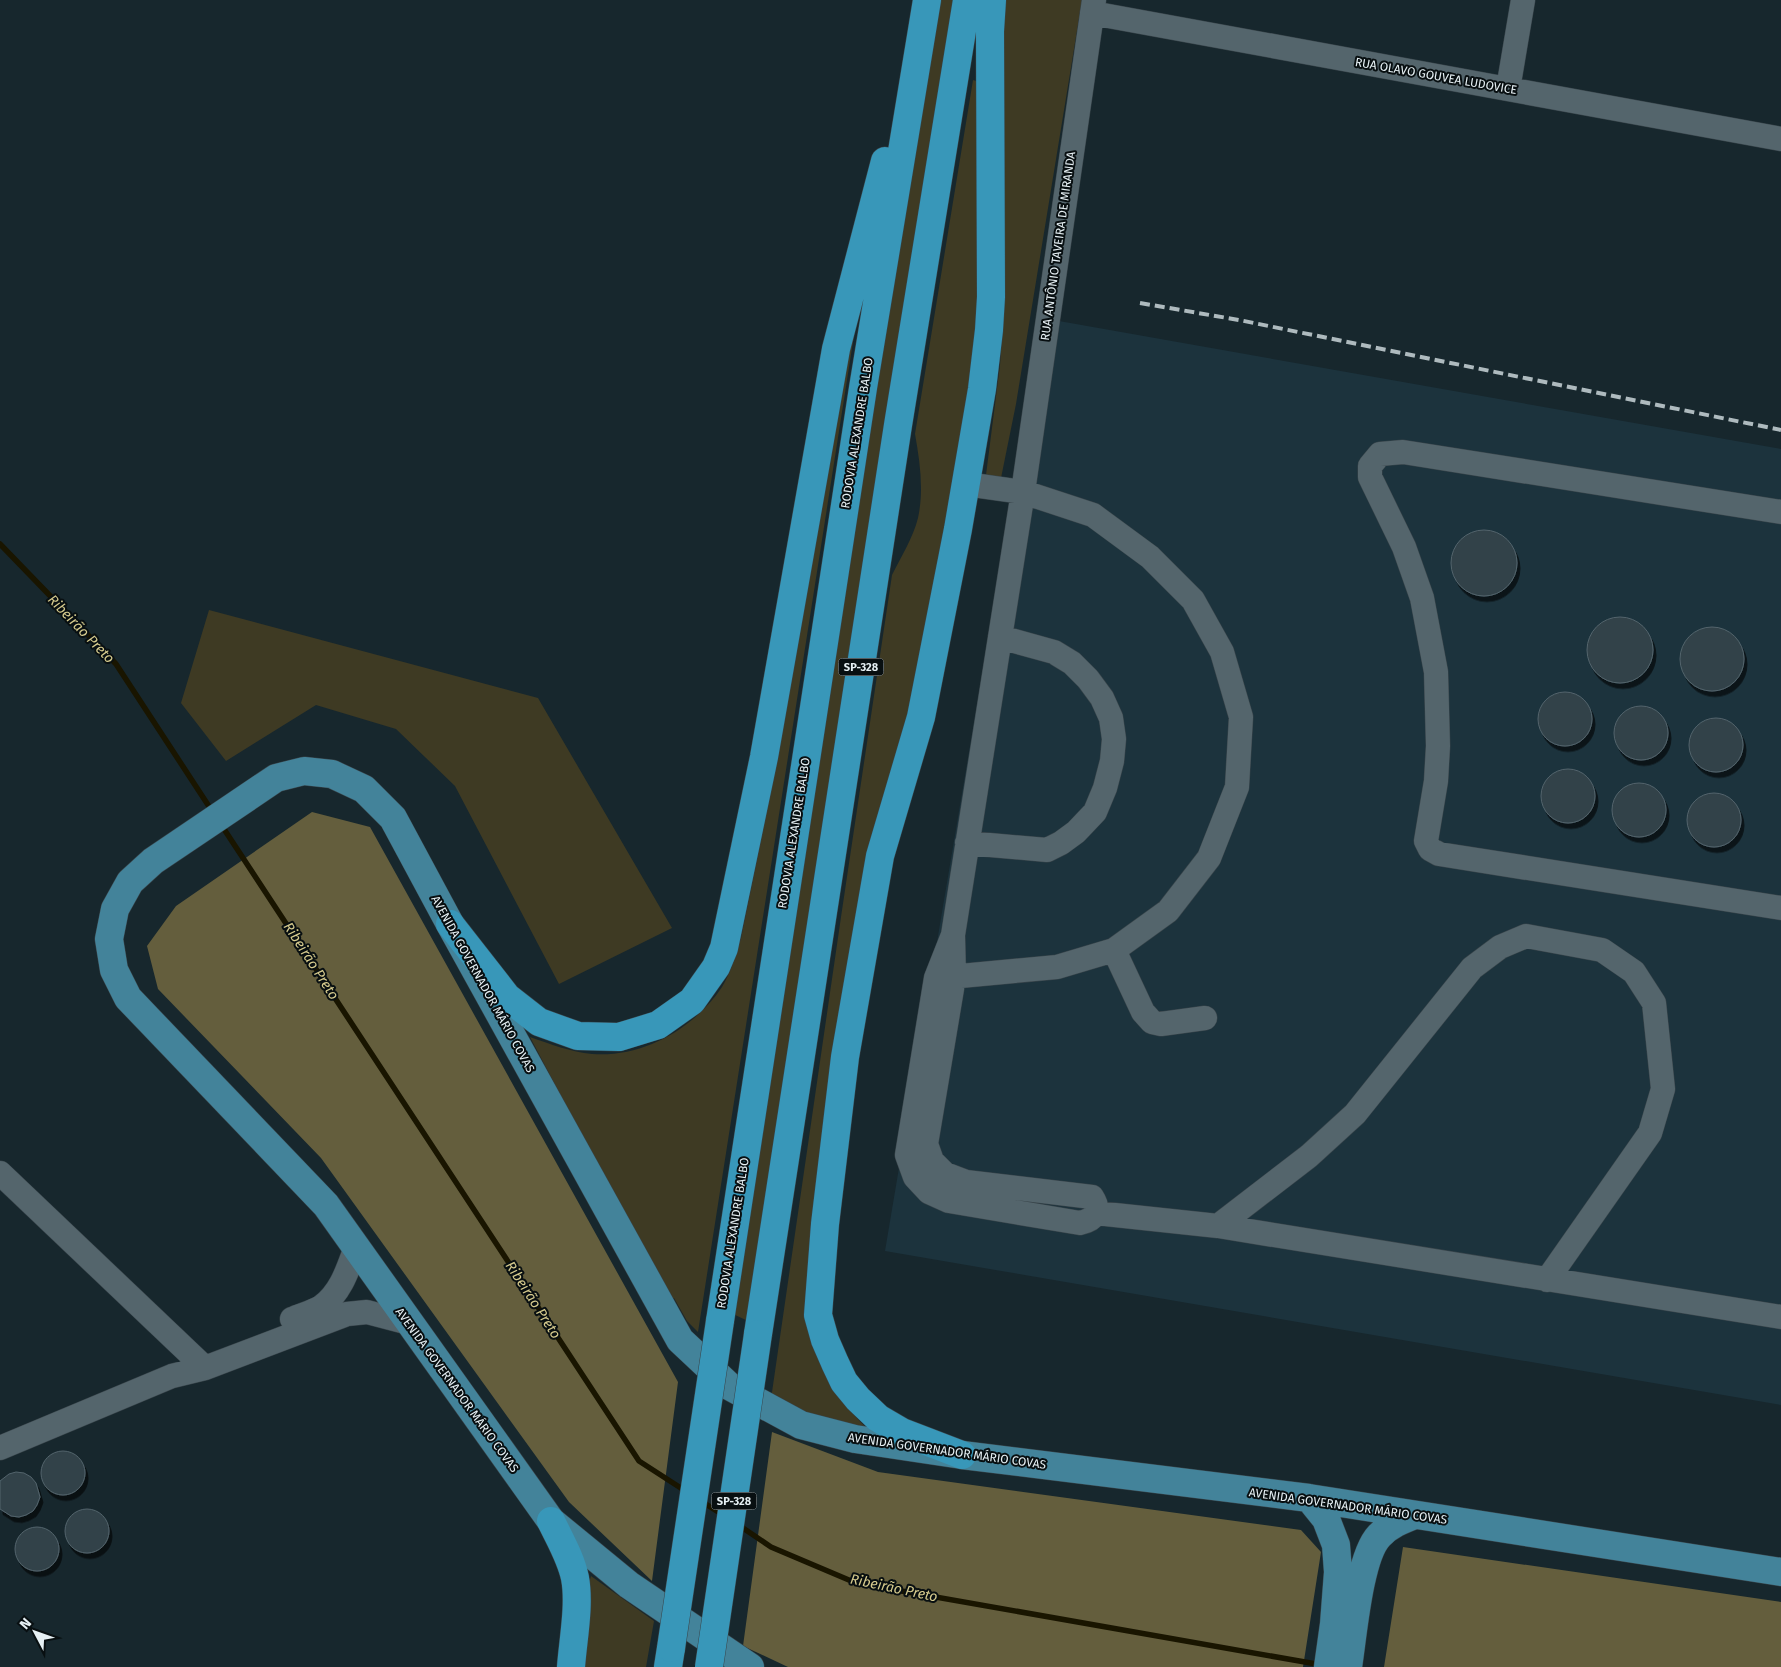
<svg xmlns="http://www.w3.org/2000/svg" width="1781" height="1667" font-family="'Fira Sans',sans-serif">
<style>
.built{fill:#1c333d}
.green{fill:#3e3a23}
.forest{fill:#645e3d}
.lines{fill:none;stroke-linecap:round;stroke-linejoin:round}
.stream{stroke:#191500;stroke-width:5.5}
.building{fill:#324249;stroke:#53646c;filter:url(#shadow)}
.minor-casing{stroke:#39454b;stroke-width:25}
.major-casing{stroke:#39454b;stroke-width:29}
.highway-casing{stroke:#39454b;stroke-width:29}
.minor{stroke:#54656c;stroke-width:24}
.major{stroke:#43839a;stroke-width:28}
.highway{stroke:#3897b9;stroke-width:28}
.rail{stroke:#aebabe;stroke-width:4;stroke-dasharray:10 5;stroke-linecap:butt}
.highway-bridge-casing{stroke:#39454b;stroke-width:29;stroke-linecap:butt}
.highway-bridge{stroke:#3897b9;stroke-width:28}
.labels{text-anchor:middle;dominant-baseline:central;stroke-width:4;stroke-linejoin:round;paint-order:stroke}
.shield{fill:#080f11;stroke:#a3acb0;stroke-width:1}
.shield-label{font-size:11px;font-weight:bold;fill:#e6f0f4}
.street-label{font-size:12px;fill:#e6f0f4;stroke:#080f11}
.water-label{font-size:14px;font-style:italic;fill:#d6cb8e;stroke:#080f11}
</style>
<defs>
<filter id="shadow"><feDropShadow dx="3" dy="5.5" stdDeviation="0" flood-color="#0009"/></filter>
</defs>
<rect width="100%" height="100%" fill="#17272d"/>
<path class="built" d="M 1042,318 L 1781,449 L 1781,1405 L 885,1251 Z"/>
<path class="green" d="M 937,0 L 955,0 L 748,1321 L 733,1314 Z
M 1003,0 L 1082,0 L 1016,404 L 1000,483 L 987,480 L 986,475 L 1000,365 L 1004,304 Z
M 973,80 L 979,82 L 979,299 L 975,352 L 911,718 L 813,1345 C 827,1379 843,1407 870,1431 L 813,1416 L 771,1399 L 841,917 L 892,575 C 901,557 913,538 918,518 C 924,490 920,462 915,434 Z
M 855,329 L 698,1332 L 687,1321 L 674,1298 L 668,1300 L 530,1037 C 550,1044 571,1052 592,1054 C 642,1058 694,1029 722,987 C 731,972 736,955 741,938 L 778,757 L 837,400 Z
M 209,610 L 538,698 L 672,928 L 559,984 L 455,786 L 396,729 L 316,705 L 226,761 L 181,703 Z
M 591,1576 L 654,1621 L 646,1667 L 581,1667 L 585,1596 Z"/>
<path class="forest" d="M 312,812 L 370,827 L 678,1382 L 652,1581 L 569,1502 L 321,1158 L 158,989 L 147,946 L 176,906 Z
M 772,1432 L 878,1472 L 1301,1530 L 1321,1552 L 1303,1667 L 788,1667 L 743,1646 Z
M 1403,1547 L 1781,1602 L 1781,1667 L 1384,1667 Z"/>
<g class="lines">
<path class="stream" d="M 0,544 L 116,664 L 212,811
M 220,823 L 639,1461 L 687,1492
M 701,1501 L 723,1515
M 737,1524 L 771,1547 L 856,1583 L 1322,1665"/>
</g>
<path class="building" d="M1451 563a33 33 0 1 1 66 0a33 33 0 1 1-66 0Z
M1587 650a33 33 0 1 1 66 0a33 33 0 1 1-66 0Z
M1680 659a32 32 0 1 1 64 0a32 32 0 1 1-64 0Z
M1538 719a27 27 0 1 1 54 0a27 27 0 1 1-54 0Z
M1614 733a27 27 0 1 1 54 0a27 27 0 1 1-54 0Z
M1689 745a27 27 0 1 1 54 0a27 27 0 1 1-54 0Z
M1541 796a27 27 0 1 1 54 0a27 27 0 1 1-54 0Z
M1612 810a27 27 0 1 1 54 0a27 27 0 1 1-54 0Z
M1687 820a27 27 0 1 1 54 0a27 27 0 1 1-54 0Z
M41 1473a22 22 0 1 1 44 0a22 22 0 1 1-44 0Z
M 16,1472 L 24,1473 L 31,1477 L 36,1483 L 40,1497 L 37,1505 L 33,1511 L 26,1515 L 19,1517 L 11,1516 L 0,1509 L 0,1481 L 9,1474 Z
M65 1531a22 22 0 1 1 44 0a22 22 0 1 1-44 0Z
M15 1549a22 22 0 1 1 44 0a22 22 0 1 1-44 0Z"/>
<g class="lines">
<defs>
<path id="minor" d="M 1092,13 L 1781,139
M 1508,89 L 1523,0
M 1781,512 L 1403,452 L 1380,454 L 1370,466 L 1370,477 L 1404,547 L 1422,598 L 1436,672 L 1438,746 L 1436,781 L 1426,841 L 1430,849 L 1439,854 L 1781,908
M 967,843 L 1047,850 L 1061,843 L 1076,832 L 1095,812 L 1105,788 L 1112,761 L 1114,739 L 1111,718 L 1102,698 L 1088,679 L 1072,663 L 1054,652 L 1000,637
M 953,935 L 936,978 L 907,1155 L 915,1177 L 929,1192 L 949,1201 L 1080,1223 C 1095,1220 1101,1211 1092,1197 L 966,1182 L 945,1174 L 932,1161 L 926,1144 L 954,977 L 953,935 L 1023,492 L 1094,0
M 1114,950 L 1143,1012 L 1152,1022 L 1161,1024 L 1205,1018
M 939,978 L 1057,967 L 1114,950 L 1168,911 L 1209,858 L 1237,787 L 1241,717 L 1222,652 L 1193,600 L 1150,557 L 1093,515 L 1023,492 L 966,484
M 0,1173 L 205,1368
M 1096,1213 L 1218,1226 L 1781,1317
M 1218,1226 L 1309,1156 L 1355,1114 L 1472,968 L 1500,947 L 1526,936 L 1602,950 L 1634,972 L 1654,1003 L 1663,1089 L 1650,1133 L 1547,1280
M 292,1319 C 301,1315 313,1312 321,1307 C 341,1293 348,1269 356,1247
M 0,1448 L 172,1376 L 205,1368 L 347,1314 L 367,1312 L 409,1323"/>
<path id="major" d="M 1309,1498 L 1326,1519 L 1336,1545 L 1338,1572 L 1334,1624 L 1328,1667
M 750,1667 L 629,1585 L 551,1521 L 326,1205 L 128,998 L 114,970 L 109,939 L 115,909 L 130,882 L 153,861 L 276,778 L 304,771 L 332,774 L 364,789 L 393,818 L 450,924 L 680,1340 L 729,1386 L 801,1425 L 855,1439 L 962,1455 L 1309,1498 L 1781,1572
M 1348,1667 C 1353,1636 1359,1557 1379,1536 C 1389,1525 1402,1520 1415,1515"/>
<path id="highway" d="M 450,924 L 507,997 L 539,1022 L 578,1036 L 619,1037 L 658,1025 L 692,1001 L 716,967 L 724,948 L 764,757 L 836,349 L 885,161
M 720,1321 L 863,388 L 927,0
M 758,1334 L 898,425 L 967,0
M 962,1455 L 902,1432 L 878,1418 L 858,1399 L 844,1382 L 835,1363 L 825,1340 L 818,1315 L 825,1224 L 845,1057 L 880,856 L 921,717 L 958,529 L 982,389 L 989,330 L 991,297 L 990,31 L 992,0
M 551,1521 C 560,1540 571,1558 575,1578 C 580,1605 573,1640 571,1667
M 668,1667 L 671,1648"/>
</defs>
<use href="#minor" class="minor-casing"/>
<use href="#major" class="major-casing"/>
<use href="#highway" class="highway-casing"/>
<use href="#minor" class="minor"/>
<use href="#major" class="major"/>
<use href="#highway" class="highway"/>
<path class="rail" d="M 1140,303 L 1239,320 L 1781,430"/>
<defs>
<path id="highway-bridge" d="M 671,1648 L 720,1321
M 709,1667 L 758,1334"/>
</defs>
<use href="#highway-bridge" class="highway-bridge-casing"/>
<use href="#highway-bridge" class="highway-bridge"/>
</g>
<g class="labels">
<g class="shield">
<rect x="838.5" y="658.5" width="45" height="17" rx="4"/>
<rect x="711.5" y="1492.5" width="45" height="17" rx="4"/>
</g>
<g class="shield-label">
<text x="861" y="667">SP-328</text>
<text x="734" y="1501">SP-328</text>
</g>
<g class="street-label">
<text transform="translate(1436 76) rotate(10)">RUA OLAVO GOUVEA LUDOVICE</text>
<text transform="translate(1058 246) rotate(-82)">RUA ANTÔNIO TAVEIRA DE MIRANDA</text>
<text transform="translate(857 433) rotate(-81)">RODOVIA ALEXANDRE BALBO</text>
<text transform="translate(794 833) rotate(-81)">RODOVIA ALEXANDRE BALBO</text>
<text transform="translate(483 984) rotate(61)">AVENIDA GOVERNADOR MÁRIO COVAS</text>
<text transform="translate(733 1233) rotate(-81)">RODOVIA ALEXANDRE BALBO</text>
<text transform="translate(457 1390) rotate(54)">AVENIDA GOVERNADOR MÁRIO COVAS</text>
<text transform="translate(947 1451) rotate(8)">AVENIDA GOVERNADOR MÁRIO COVAS</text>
<text transform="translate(1348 1506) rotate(8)">AVENIDA GOVERNADOR MÁRIO COVAS</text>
</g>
<g class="water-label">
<text transform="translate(81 629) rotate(46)">Ribeirão Preto</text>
<text transform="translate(311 961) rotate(57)">Ribeirão Preto</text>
<text transform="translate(533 1300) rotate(57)">Ribeirão Preto</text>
<text transform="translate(894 1588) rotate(12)">Ribeirão Preto</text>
</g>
</g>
<g transform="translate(35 1632) rotate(311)" stroke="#080f11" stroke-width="4" paint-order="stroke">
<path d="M0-4L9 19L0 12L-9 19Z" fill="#e6f0f4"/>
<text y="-8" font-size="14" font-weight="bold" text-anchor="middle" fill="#e6f0f4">N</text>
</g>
</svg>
